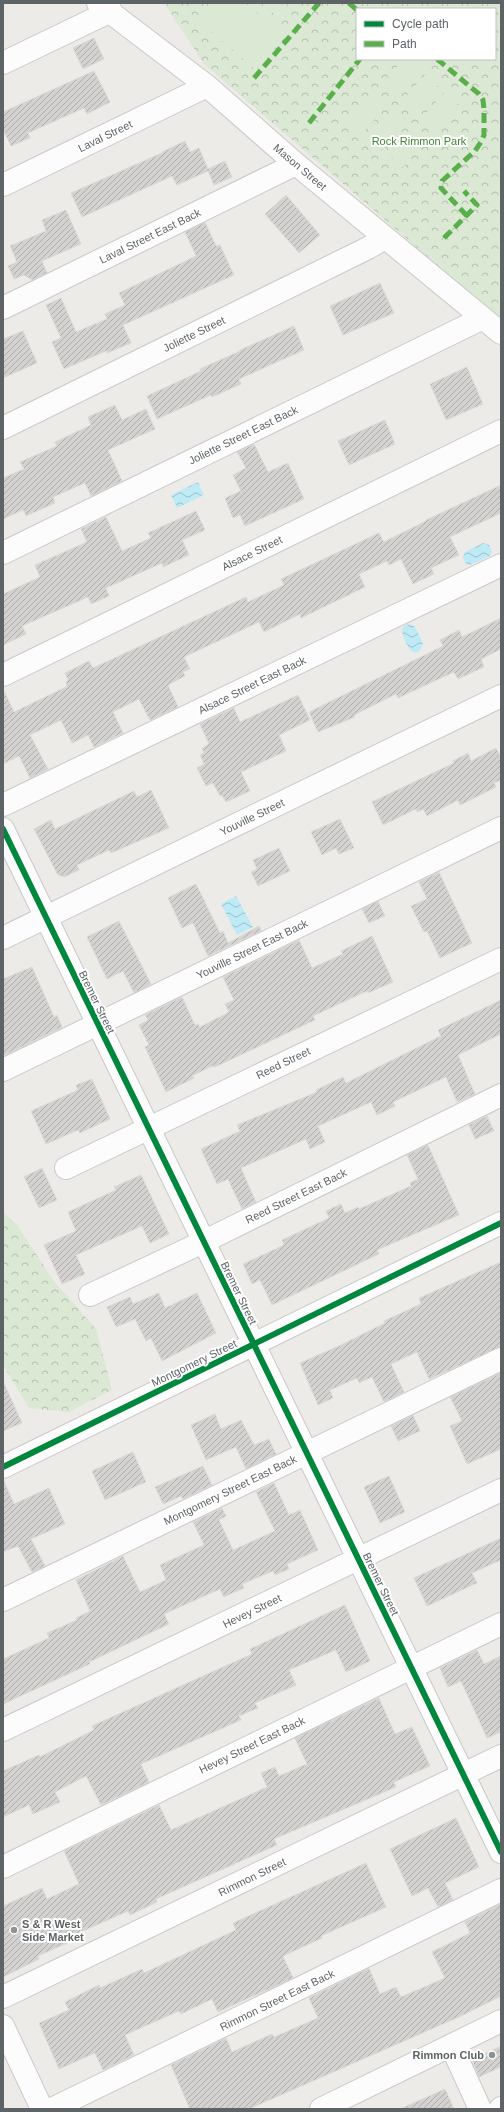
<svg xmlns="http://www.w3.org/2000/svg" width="504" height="2112" font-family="Arial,sans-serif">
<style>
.forest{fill:url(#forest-crowns);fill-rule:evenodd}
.pitch{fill:#dae8d4}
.water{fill:url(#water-waves)}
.building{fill:url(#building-hatch);stroke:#dcdad8}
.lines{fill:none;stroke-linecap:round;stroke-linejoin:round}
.minor-casing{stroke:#cac9c8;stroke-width:24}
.minor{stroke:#fcfcfc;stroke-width:22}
.quiet{stroke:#59b04a;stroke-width:5;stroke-dasharray:10 5;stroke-linecap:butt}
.cycleway-casing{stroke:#fff;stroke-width:8}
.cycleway{stroke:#00873e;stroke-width:6}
.poi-dot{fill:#909394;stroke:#fff;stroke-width:1.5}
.labels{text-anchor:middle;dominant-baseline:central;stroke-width:4;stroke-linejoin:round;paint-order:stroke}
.street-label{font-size:11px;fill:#5e6366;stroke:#fff}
.park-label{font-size:11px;fill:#448338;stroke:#fff}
.poi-label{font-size:11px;font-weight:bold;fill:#5e6366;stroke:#fff;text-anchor:start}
</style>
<defs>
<pattern id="forest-crowns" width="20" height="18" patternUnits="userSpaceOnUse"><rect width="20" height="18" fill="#dae8d4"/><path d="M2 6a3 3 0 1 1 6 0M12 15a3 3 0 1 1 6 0" fill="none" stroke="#b4c0b0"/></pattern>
<pattern id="water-waves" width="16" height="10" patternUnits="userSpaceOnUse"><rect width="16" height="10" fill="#beeaf6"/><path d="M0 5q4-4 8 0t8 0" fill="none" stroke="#9ec1cb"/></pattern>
<pattern id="building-hatch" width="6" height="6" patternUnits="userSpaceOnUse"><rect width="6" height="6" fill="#d4d2d1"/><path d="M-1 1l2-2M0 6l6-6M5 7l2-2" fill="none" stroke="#afaead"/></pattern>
</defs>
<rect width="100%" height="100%" fill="#edebe8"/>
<path class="forest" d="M 164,3 L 501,3 L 501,320 L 204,64 ZM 357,9 L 495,9 L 495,59 L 357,59 Z
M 3,1212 L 18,1226 L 53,1280 L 96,1329 L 112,1390 L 69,1412 L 29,1408 L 3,1365 Z"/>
<path class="pitch" d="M 216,3 L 245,3 L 285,36 L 256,70 L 200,22 Z
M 261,3 L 284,3 L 282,5 L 290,12 L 283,21 Z
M 404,59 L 416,59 L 422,64 L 397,94 L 383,83 Z
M 429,70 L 442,81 L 416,111 L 403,100 Z
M 449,87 L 462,99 L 436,128 L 423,117 Z
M 375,92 L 389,103 L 363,133 L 350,122 Z
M 396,109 L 409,120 L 383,150 L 370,138 Z
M 416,126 L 429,138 L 403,167 L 390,156 Z"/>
<path class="water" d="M 198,482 L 204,495 L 177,508 L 171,495 Z
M 483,543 L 489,545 L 492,551 L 490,556 L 470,565 L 465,563 L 463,557 L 465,552 Z
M 411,624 L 415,627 L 423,643 L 420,651 L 416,653 L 411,651 C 406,643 394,625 411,624 Z
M 236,896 L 253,927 L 237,935 L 221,904 Z"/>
<path class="building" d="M 94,38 L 104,59 L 83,69 L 73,48 Z
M 94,71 L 110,102 L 87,114 L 84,108 L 28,133 L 30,138 L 11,146 L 3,129 L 3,112 Z
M 185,141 L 190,152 L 199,148 L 208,169 L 225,161 L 232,177 L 214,185 L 208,171 L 177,185 L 172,176 L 82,217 L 71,193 L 162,153 L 162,152 Z
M 286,195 L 320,235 L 299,253 L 265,214 Z
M 66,210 L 81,244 L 42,261 L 47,273 L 32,280 L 24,275 L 14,279 L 8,266 L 17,262 L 10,246 L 46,231 L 42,220 Z
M 205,222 L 216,246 L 220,245 L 234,275 L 123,325 L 131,343 L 107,353 L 106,351 L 64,369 L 52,342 L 61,338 L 46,305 L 61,298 L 76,332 L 107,319 L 105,314 L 125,305 L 119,293 L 196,256 L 185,232 Z
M 380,283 L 394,313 L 343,335 L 330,306 Z
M 294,326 L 304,350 L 239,379 L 241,384 L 212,397 L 211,395 L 157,419 L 147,396 L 201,371 L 200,369 L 240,351 L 240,350 Z
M 23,331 L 37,363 L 3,378 L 3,339 Z
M 467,367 L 483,404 L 446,420 L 430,384 Z
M 115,405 L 122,420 L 146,409 L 155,429 L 108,450 L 122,481 L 91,496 L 85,483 L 53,497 L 55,503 L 26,516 L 23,510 L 3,519 L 3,478 L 24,469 L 20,462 L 57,446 L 55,442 L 91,425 L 88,417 Z
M 385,420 L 395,444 L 349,465 L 338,441 Z
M 254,444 L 268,472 L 288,463 L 304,499 L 245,526 L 240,515 L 233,518 L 225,498 L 241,491 L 233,475 L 246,468 L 237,452 Z
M 501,485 L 501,513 L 450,537 L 459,555 L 431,568 L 434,574 L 413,584 L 401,559 L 389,565 L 387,561 L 359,574 L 365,587 L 301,618 L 300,614 L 264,632 L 259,622 L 184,657 L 190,669 L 183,672 L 185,676 L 168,685 L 178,707 L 150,720 L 139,699 L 113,712 L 123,733 L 94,747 L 88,735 L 72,743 L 61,720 L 30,735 L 48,769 L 30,778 L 19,756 L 3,764 L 3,689 L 14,712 L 66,687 L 67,685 L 66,682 L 68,680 L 65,673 L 89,661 L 93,668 L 246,597 L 248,602 L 284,585 L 281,579 L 379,533 L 384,542 L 426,521 L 426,520 Z
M 196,511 L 205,530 L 182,540 L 189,555 L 163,567 L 162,563 L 106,588 L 109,596 L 91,604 L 88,597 L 22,626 L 26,634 L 3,645 L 3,594 L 40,577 L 35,565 L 87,542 L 81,529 L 106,517 L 122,551 L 151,538 L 148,533 Z
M 501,618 L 501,649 L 481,659 L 484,667 L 458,679 L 454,672 L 398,698 L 396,694 L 354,715 L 355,717 L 318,732 L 309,712 L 443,646 L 440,640 L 459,630 L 462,637 Z
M 298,695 L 310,720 L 279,735 L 286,751 L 241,772 L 250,791 L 226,802 L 222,795 L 220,796 L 213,783 L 206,786 L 197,768 L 204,764 L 200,755 L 204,753 L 202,748 L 209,744 L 200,724 L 234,708 L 240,722 Z
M 496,748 L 501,758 L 501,780 L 494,783 L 496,787 L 460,805 L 458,800 L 427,816 L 423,809 L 417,812 L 416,809 L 383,825 L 372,802 L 454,763 L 453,761 L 468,753 L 471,761 Z
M 151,790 L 169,828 L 111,853 L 109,850 L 77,865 L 79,870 L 64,877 L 58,875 L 34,829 L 51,820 L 55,829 L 134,791 L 137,797 Z
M 340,819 L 354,848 L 339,854 L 336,848 L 322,855 L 311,832 Z
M 279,848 L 290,871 L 258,886 L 251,872 L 257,869 L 253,860 Z
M 439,872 L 472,943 L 440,958 L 427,931 L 424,932 L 411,906 L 427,899 L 419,882 Z
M 196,884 L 220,933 L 223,931 L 228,943 L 259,926 L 261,931 L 208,956 L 193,923 L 182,928 L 168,898 Z
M 378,901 L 385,916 L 369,923 L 362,909 Z
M 119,921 L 151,984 L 134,993 L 123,971 L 107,979 L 87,937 Z
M 372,936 L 393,982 L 368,993 L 367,991 L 313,1016 L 315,1020 L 215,1067 L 212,1066 L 192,1076 L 194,1078 L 166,1092 L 145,1047 L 149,1045 L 139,1025 L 148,1020 L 145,1015 L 182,997 L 195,1025 L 198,1024 L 200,1027 L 229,1012 L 225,1004 L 234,1000 L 223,977 L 299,940 L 312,968 L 343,954 L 341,951 Z
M 32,967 L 54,1017 L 57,1015 L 62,1027 L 3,1056 L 3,979 Z
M 501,1000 L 501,1034 L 458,1055 L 475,1094 L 457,1102 L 446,1077 L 393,1102 L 395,1106 L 377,1115 L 371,1102 L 318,1126 L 325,1142 L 310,1149 L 306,1139 L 241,1168 L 256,1202 L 242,1209 L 228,1179 L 217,1184 L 201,1149 L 240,1131 L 237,1125 L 317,1092 L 316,1090 L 343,1077 L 346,1083 L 441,1036 L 438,1030 Z
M 92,1079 L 110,1119 L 80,1133 L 78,1130 L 46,1144 L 31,1111 L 78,1090 L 76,1085 Z
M 487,1116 L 494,1131 L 475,1139 L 469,1125 Z
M 428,1145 L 459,1215 L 377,1250 L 379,1254 L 272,1305 L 260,1280 L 252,1284 L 243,1264 L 284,1245 L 282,1240 L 329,1218 L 326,1211 L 341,1204 L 345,1213 L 358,1207 L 359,1209 L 411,1186 L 410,1183 L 418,1179 L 407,1155 Z
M 42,1168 L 57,1200 L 39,1208 L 24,1177 Z
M 141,1175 L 169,1234 L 150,1243 L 142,1226 L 76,1255 L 85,1274 L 62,1284 L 44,1245 L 76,1231 L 68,1212 L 116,1190 L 114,1187 Z
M 501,1262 L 501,1347 L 429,1379 L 417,1352 L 391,1364 L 404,1392 L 384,1402 L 372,1377 L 359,1383 L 357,1378 L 330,1390 L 333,1398 L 318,1405 L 300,1363 L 341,1345 L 385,1323 L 384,1321 L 421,1304 L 419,1298 Z
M 159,1293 L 165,1308 L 197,1293 L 216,1333 L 162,1361 L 151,1338 L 146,1341 L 135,1319 L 116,1327 L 107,1307 L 130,1297 L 133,1304 Z
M 501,1373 L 501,1449 L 467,1464 L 450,1426 L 462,1421 L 450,1397 Z
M 3,1381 L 22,1423 L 3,1431 Z
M 215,1414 L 221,1429 L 241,1420 L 254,1445 L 269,1439 L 276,1454 L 246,1469 L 236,1447 L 206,1460 L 191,1425 Z
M 413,1415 L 420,1431 L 398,1441 L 391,1426 Z
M 133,1452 L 146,1482 L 105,1500 L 92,1471 Z
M 203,1466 L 212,1485 L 183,1499 L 181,1496 L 163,1504 L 155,1487 Z
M 389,1476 L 405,1512 L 380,1523 L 364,1487 Z
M 3,1479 L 14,1504 L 49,1488 L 65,1524 L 31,1539 L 45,1566 L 32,1572 L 18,1546 L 3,1552 Z
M 274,1483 L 289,1515 L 300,1510 L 318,1550 L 287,1564 L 289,1569 L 275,1575 L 273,1571 L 242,1584 L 244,1588 L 224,1597 L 220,1589 L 164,1614 L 169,1624 L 89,1662 L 90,1664 L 3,1704 L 3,1659 L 49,1638 L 47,1633 L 77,1620 L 76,1618 L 90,1611 L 76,1580 L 123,1556 L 140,1592 L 166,1580 L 160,1565 L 204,1545 L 193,1522 L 222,1508 L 226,1516 L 219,1520 L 233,1550 L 275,1531 L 256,1492 Z
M 501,1538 L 501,1560 L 472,1573 L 477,1583 L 427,1606 L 414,1578 Z
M 345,1605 L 370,1661 L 346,1672 L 336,1650 L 289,1670 L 296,1685 L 255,1703 L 258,1708 L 239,1716 L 241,1720 L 141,1764 L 149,1782 L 101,1805 L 86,1776 L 55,1792 L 60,1802 L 33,1814 L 29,1805 L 3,1817 L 3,1771 L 39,1755 L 40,1757 L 94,1730 L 92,1726 L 252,1654 L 250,1649 Z
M 477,1650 L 484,1664 L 501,1656 L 501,1732 L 487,1738 L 461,1681 L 448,1687 L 440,1668 Z
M 379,1698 L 395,1734 L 412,1727 L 430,1766 L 394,1782 L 396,1787 L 274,1839 L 277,1845 L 156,1899 L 157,1902 L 130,1915 L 128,1911 L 74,1935 L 76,1939 L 38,1956 L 39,1959 L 3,1977 L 3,1906 L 42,1888 L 47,1899 L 79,1884 L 64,1851 L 159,1805 L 171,1830 L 267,1787 L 261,1773 L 275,1767 L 279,1776 L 307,1764 L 295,1738 Z
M 456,1818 L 479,1867 L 445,1883 L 453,1900 L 438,1907 L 428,1888 L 412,1896 L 390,1849 Z
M 366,1863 L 386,1907 L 321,1936 L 322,1938 L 283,1956 L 293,1978 L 218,2012 L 212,1999 L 181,2014 L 179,2011 L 125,2035 L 134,2055 L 103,2070 L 95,2053 L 59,2069 L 39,2023 L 69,2010 L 65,2002 L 99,1985 L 100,1988 L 142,1969 L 144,1973 L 236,1930 L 233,1923 Z
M 501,1904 L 501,1996 L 459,2017 L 249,2109 L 190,2109 L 171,2065 L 226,2038 L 232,2052 L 272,2034 L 274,2037 L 318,2018 L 309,1998 L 369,1968 L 380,1994 L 396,1987 L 401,1997 L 445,1978 L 432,1952 L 470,1933 L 465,1922 Z
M 501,2046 L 501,2067 L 479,2077 L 472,2060 Z
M 445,2089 L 454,2109 L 400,2109 Z"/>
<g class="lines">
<defs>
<path id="minor" d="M 98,3 L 207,86 L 296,164 L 501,333
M 3,63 L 111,11
M 3,185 L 207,86
M 3,308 L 296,164
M 3,428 L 368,248 L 385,238
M 3,553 L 483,318
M 3,675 L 501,431
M 3,805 L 501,565
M 3,829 L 501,1852
M 3,938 L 501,696
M 3,1070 L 501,828
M 66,1168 L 501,959
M 90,1295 L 203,1242 L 501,1095
M 3,1467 L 501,1223
M 3,1600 L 501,1359
M 3,1730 L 501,1490
M 3,1867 L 501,1624
M 3,1997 L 501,1756
M 3,2026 L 42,2109
M 451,2045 L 480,2109
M 52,2109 L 501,1890
M 321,2109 L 501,2021
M 500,2109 L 501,2108"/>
</defs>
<use href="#minor" class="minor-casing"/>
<use href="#minor" class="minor"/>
<path class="quiet" d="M 349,3 L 357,10
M 437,59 L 479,94 L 483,100 L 484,109 L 484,135 L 481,142 L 475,151 L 442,181 L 441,188 L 467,216
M 254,78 L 319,3
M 309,123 L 360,59
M 444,238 L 477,205 L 464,191"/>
<defs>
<path id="cycleway" d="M 3,829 L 501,1852
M 3,1467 L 501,1223"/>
</defs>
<use href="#cycleway" class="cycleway-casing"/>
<use href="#cycleway" class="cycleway"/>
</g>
<g class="poi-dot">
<circle cx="14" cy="1930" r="4"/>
<circle cx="492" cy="2055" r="4"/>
</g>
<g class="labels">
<g class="street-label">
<text transform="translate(105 136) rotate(-26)">Laval Street</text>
<text transform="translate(300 167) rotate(40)">Mason Street</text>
<text transform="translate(150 236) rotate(-26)">Laval Street East Back</text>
<text transform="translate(194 334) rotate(-26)">Joliette Street</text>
<text transform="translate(243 435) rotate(-26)">Joliette Street East Back</text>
<text transform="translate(252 553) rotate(-26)">Alsace Street</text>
<text transform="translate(252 685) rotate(-26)">Alsace Street East Back</text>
<text transform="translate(252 817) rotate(-26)">Youville Street</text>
<text transform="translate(252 949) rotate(-26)">Youville Street East Back</text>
<text transform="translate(97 1002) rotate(64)">Bremer Street</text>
<text transform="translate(283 1063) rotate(-26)">Reed Street</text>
<text transform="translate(296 1196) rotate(-26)">Reed Street East Back</text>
<text transform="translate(239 1293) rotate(64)">Bremer Street</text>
<text transform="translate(194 1363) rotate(-26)">Montgomery Street</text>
<text transform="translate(230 1490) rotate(-26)">Montgomery Street East Back</text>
<text transform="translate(381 1584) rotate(64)">Bremer Street</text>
<text transform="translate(252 1611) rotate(-26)">Hevey Street</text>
<text transform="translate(252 1745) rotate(-26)">Hevey Street East Back</text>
<text transform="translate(252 1877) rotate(-26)">Rimmon Street</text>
<text transform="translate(277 2000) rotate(-26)">Rimmon Street East Back</text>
</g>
<g class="park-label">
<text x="419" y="141">Rock Rimmon Park</text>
</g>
<g class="poi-label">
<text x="22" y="1924">S &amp; R West<tspan x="22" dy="13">Side Market</tspan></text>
<text x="484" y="2055" text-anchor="end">Rimmon Club</text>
</g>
</g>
<rect width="504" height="2112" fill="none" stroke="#5e6366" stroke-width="8"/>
<rect x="356" y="8" width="140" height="52" fill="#ffffff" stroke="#bfc1c2"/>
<rect x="364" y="21" width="20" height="6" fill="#00873e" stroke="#bfc1c2"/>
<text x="392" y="28" font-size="12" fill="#5e6366">Cycle path</text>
<rect x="364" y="41" width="20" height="6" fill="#59b04a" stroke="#bfc1c2"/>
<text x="392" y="48" font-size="12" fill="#5e6366">Path</text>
</svg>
